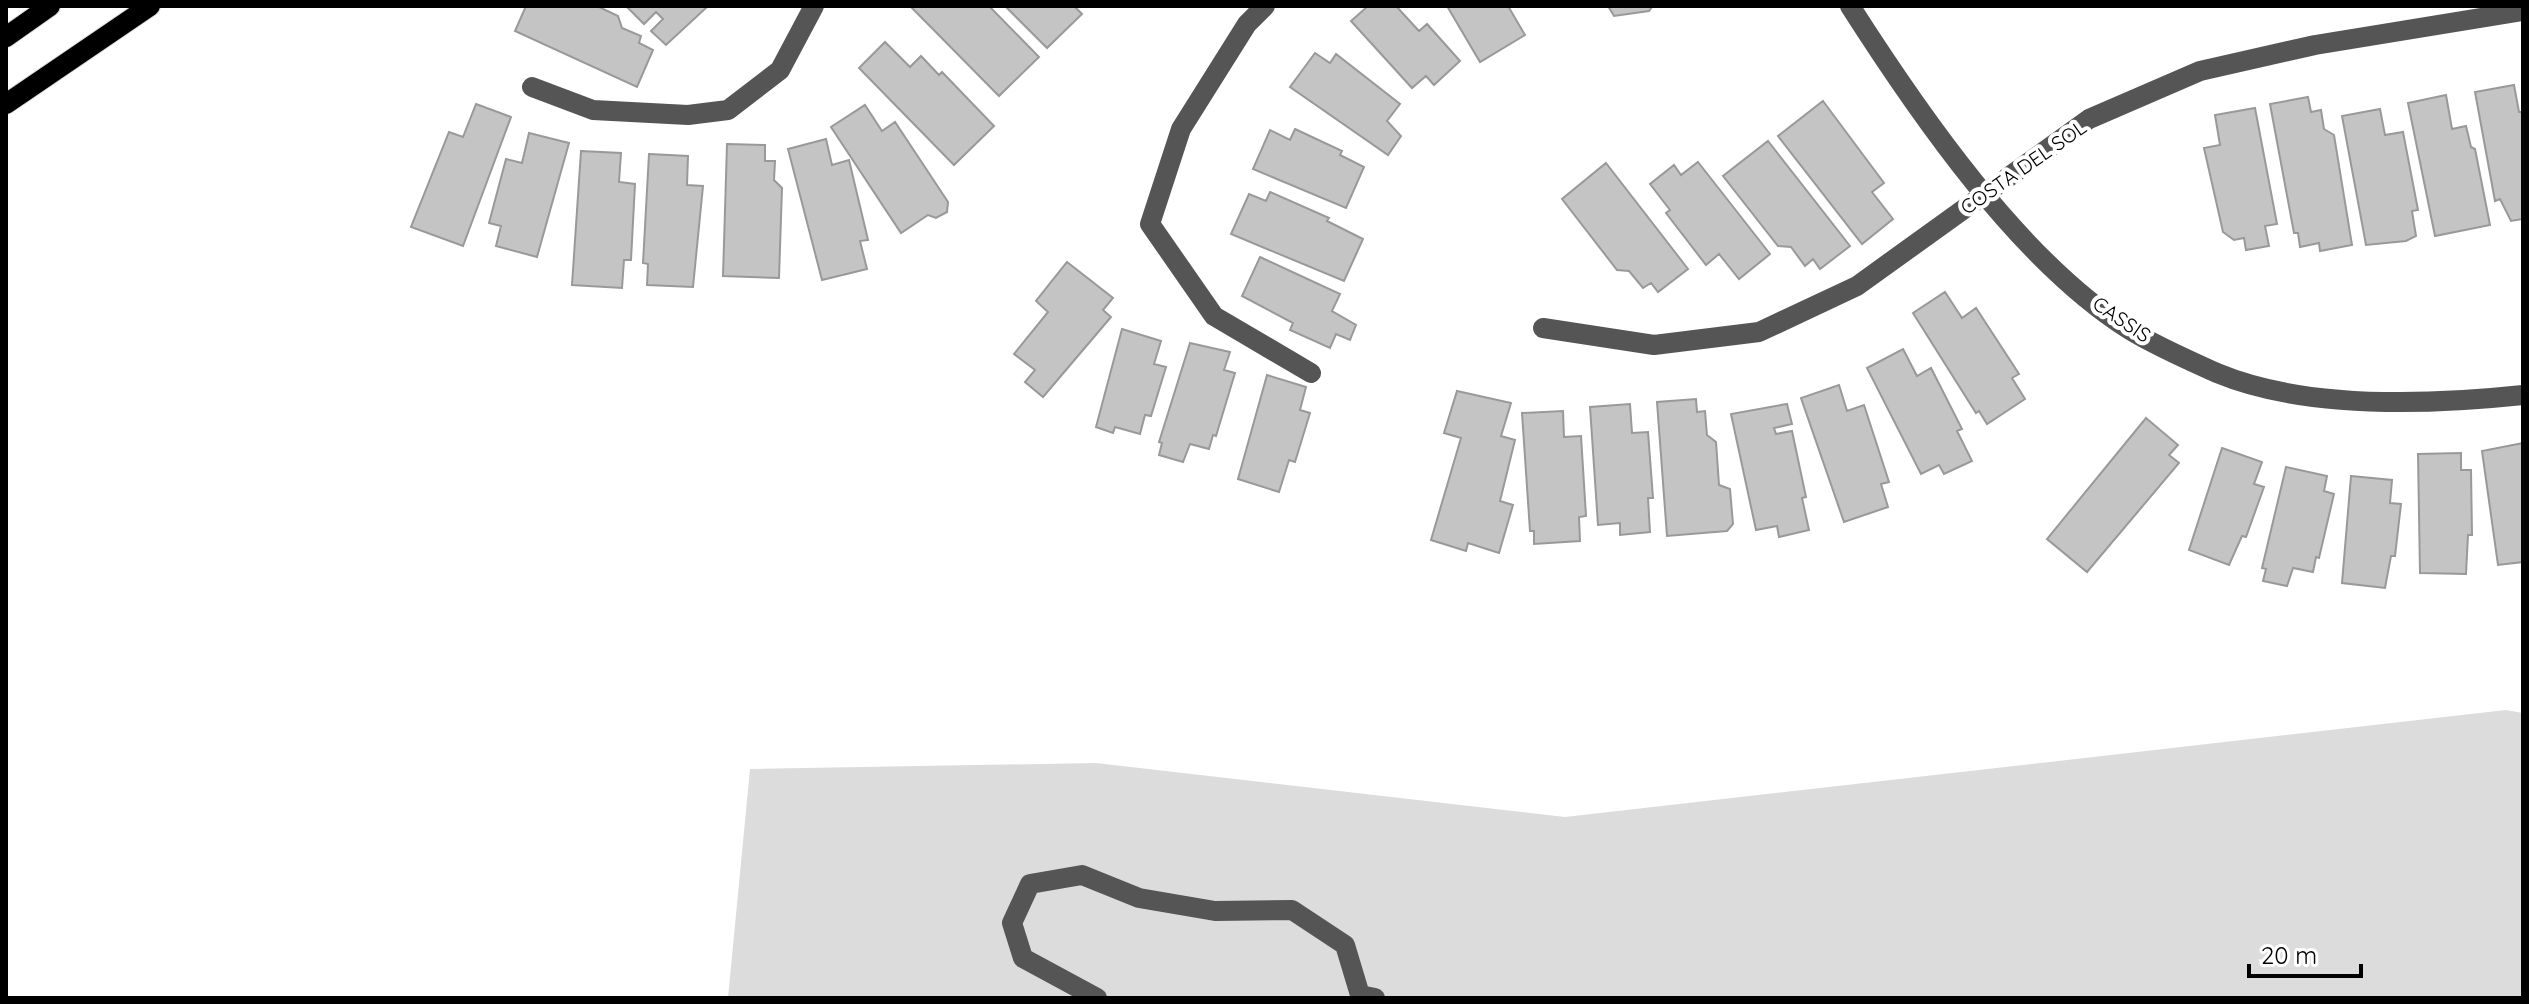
<svg xmlns="http://www.w3.org/2000/svg" width="2529" height="1004" font-family="Quicksand,sans-serif">
<style>
.green{fill:#dcdcdc}
.building{fill:#c4c4c4;stroke:#999;stroke-width:2}
.lines{fill:none;stroke-linecap:round;stroke-linejoin:round}
.major-casing{stroke:#dbdbdb;stroke-width:22}
.minor{stroke:#555;stroke-width:20}
.major{stroke:#000;stroke-width:20}
.labels{text-anchor:middle;dominant-baseline:central;stroke-width:8;stroke-linejoin:round;paint-order:stroke}
.street-label{font-size:20px;fill:#000;stroke:#fff}
</style>
<rect width="100%" height="100%" fill="#fff"/>
<path class="green" d="M 2506,710 L 2523,713 L 2523,998 L 728,998 L 750,769 L 1096,763 L 1565,817 Z"/>
<path class="building" d="M 526,6 L 597,6 L 618,16 L 622,28 L 641,36 L 639,43 L 653,50 L 637,87 L 515,31 Z
M 626,6 L 706,6 L 707,7 L 666,45 L 651,31 L 663,19 L 656,12 L 644,24 Z
M 910,6 L 989,6 L 1039,57 L 999,96 Z
M 1005,6 L 1074,6 L 1082,14 L 1047,48 Z
M 1368,6 L 1396,6 L 1419,31 L 1427,24 L 1460,61 L 1434,85 L 1426,76 L 1412,88 L 1351,21 Z
M 1447,6 L 1508,6 L 1525,35 L 1480,62 Z
M 1608,6 L 1652,6 L 1652,7 L 1649,11 L 1614,16 Z
M 885,42 L 910,67 L 921,56 L 939,75 L 942,72 L 994,126 L 954,165 L 859,68 Z
M 1315,53 L 1330,63 L 1336,54 L 1400,104 L 1387,121 L 1401,136 L 1388,155 L 1290,87 Z
M 2514,85 L 2519,112 L 2523,112 L 2523,219 L 2511,221 L 2500,199 L 2495,201 L 2475,92 Z
M 2446,95 L 2452,129 L 2466,126 L 2471,147 L 2475,149 L 2490,225 L 2435,236 L 2408,103 Z
M 2308,97 L 2311,112 L 2321,110 L 2324,129 L 2334,135 L 2352,245 L 2320,251 L 2319,243 L 2300,247 L 2298,233 L 2294,233 L 2270,104 Z
M 1823,101 L 1884,183 L 1872,192 L 1893,219 L 1862,244 L 1778,136 Z
M 476,104 L 511,117 L 463,246 L 411,227 L 449,132 L 463,137 Z
M 865,105 L 882,131 L 895,122 L 948,202 L 947,212 L 936,218 L 928,215 L 901,233 L 831,127 Z
M 2255,108 L 2277,224 L 2265,226 L 2269,246 L 2246,250 L 2244,238 L 2234,240 L 2223,232 L 2204,148 L 2220,145 L 2215,115 Z
M 2380,109 L 2385,135 L 2403,132 L 2418,210 L 2412,211 L 2416,236 L 2406,241 L 2366,245 L 2342,116 Z
M 1295,129 L 1342,151 L 1340,155 L 1364,167 L 1346,208 L 1253,169 L 1270,130 L 1290,140 Z
M 529,133 L 569,143 L 537,257 L 496,246 L 501,226 L 489,223 L 506,159 L 522,163 Z
M 826,139 L 832,165 L 849,160 L 868,240 L 860,241 L 867,269 L 822,280 L 788,149 Z
M 1768,141 L 1850,246 L 1820,269 L 1813,259 L 1805,266 L 1791,247 L 1778,246 L 1723,176 Z
M 727,144 L 765,145 L 765,161 L 775,161 L 774,180 L 782,188 L 779,278 L 723,276 Z
M 581,151 L 621,153 L 619,182 L 635,184 L 631,260 L 624,260 L 622,288 L 572,285 Z
M 649,154 L 688,156 L 687,185 L 703,186 L 693,287 L 647,285 L 648,264 L 643,263 Z
M 1698,162 L 1770,254 L 1739,279 L 1719,254 L 1706,265 L 1666,213 L 1670,210 L 1650,184 L 1674,165 L 1681,175 Z
M 1606,163 L 1688,269 L 1658,292 L 1651,283 L 1643,288 L 1629,271 L 1617,270 L 1562,199 Z
M 1270,192 L 1329,218 L 1327,221 L 1363,239 L 1344,281 L 1231,234 L 1249,194 L 1266,201 Z
M 1260,257 L 1340,294 L 1332,311 L 1356,325 L 1350,340 L 1336,334 L 1330,348 L 1290,330 L 1293,323 L 1242,296 Z
M 1067,262 L 1113,298 L 1103,310 L 1111,317 L 1043,397 L 1025,382 L 1035,370 L 1014,354 L 1048,312 L 1036,301 Z
M 1945,292 L 1962,318 L 1976,308 L 2019,374 L 2012,378 L 2025,399 L 1987,424 L 1979,411 L 1976,413 L 1913,313 Z
M 1122,329 L 1161,341 L 1154,364 L 1166,367 L 1151,416 L 1145,415 L 1140,434 L 1115,427 L 1113,433 L 1096,427 Z
M 1190,343 L 1230,352 L 1224,370 L 1235,373 L 1216,436 L 1213,435 L 1209,449 L 1190,444 L 1183,462 L 1159,455 L 1162,443 L 1159,442 Z
M 1903,349 L 1917,376 L 1931,368 L 1962,429 L 1957,431 L 1972,461 L 1944,474 L 1939,465 L 1921,474 L 1867,368 Z
M 1267,375 L 1306,387 L 1300,410 L 1310,413 L 1295,462 L 1289,460 L 1279,492 L 1238,479 Z
M 1839,385 L 1847,411 L 1864,405 L 1889,482 L 1881,484 L 1888,507 L 1844,522 L 1801,398 Z
M 1457,391 L 1511,403 L 1501,436 L 1515,440 L 1500,501 L 1513,505 L 1499,553 L 1468,543 L 1466,551 L 1431,540 L 1461,438 L 1444,433 Z
M 1696,399 L 1697,412 L 1705,411 L 1707,435 L 1716,442 L 1719,485 L 1730,489 L 1733,524 L 1727,531 L 1667,536 L 1657,402 Z
M 1630,404 L 1632,433 L 1648,432 L 1653,498 L 1648,498 L 1650,532 L 1620,535 L 1620,523 L 1598,525 L 1590,407 Z
M 1787,404 L 1792,424 L 1774,428 L 1776,434 L 1792,431 L 1806,497 L 1802,498 L 1809,530 L 1779,537 L 1777,526 L 1756,530 L 1731,414 Z
M 1563,411 L 1564,437 L 1581,436 L 1586,516 L 1579,517 L 1580,541 L 1534,544 L 1534,531 L 1530,531 L 1522,413 Z
M 2146,418 L 2178,445 L 2169,455 L 2179,463 L 2087,572 L 2047,539 Z
M 2523,443 L 2523,562 L 2498,565 L 2482,451 Z
M 2222,448 L 2262,462 L 2254,484 L 2264,487 L 2246,537 L 2242,536 L 2229,565 L 2189,550 Z
M 2461,453 L 2461,470 L 2471,470 L 2472,535 L 2468,535 L 2466,574 L 2420,573 L 2418,454 Z
M 2286,467 L 2327,476 L 2324,491 L 2334,494 L 2319,558 L 2316,557 L 2313,572 L 2293,568 L 2287,586 L 2263,581 L 2266,569 L 2262,568 Z
M 2351,476 L 2392,480 L 2390,503 L 2401,504 L 2395,556 L 2391,556 L 2385,588 L 2342,583 Z"/>
<g class="lines">
<defs>
<path id="major" d="M 6,37 L 50,6
M 6,104 L 150,6"/>
</defs>
<use href="#major" class="major-casing"/>
<path class="minor" d="M 1265,6 L 1247,24 L 1181,129 L 1150,224 L 1214,316 L 1311,373
M 1850,6 C 1919,114 2020,261 2130,330 C 2156,346 2188,360 2217,373 C 2306,410 2429,405 2523,395
M 532,87 L 593,110 L 688,115 L 728,110 L 780,70 L 814,6
M 1543,328 L 1654,345 L 1759,332 L 1857,286 L 2089,119 L 2200,71 L 2315,45 L 2523,11
M 1097,998 L 1023,958 L 1012,923 L 1030,884 L 1082,875 L 1139,898 L 1215,911 L 1292,910 L 1345,945 L 1360,995 L 1375,998"/>
<use href="#major" class="major"/>
</g>
<g class="labels">
<g class="street-label">
<text transform="translate(2023 167) rotate(-35)">COSTA DEL SOL</text>
<text transform="translate(2122 319) rotate(34)">CASSIS</text>
</g>
</g>
<rect width="2529" height="1004" fill="none" stroke="#000000" stroke-width="16"/>
<path d="M2249 964v12h112v-12" fill="none" stroke="#000000" stroke-width="4"/>
<text x="2261" y="964" font-size="24" fill="#000000" stroke="#ffffff" stroke-width="6" paint-order="stroke">20 m</text>
</svg>
